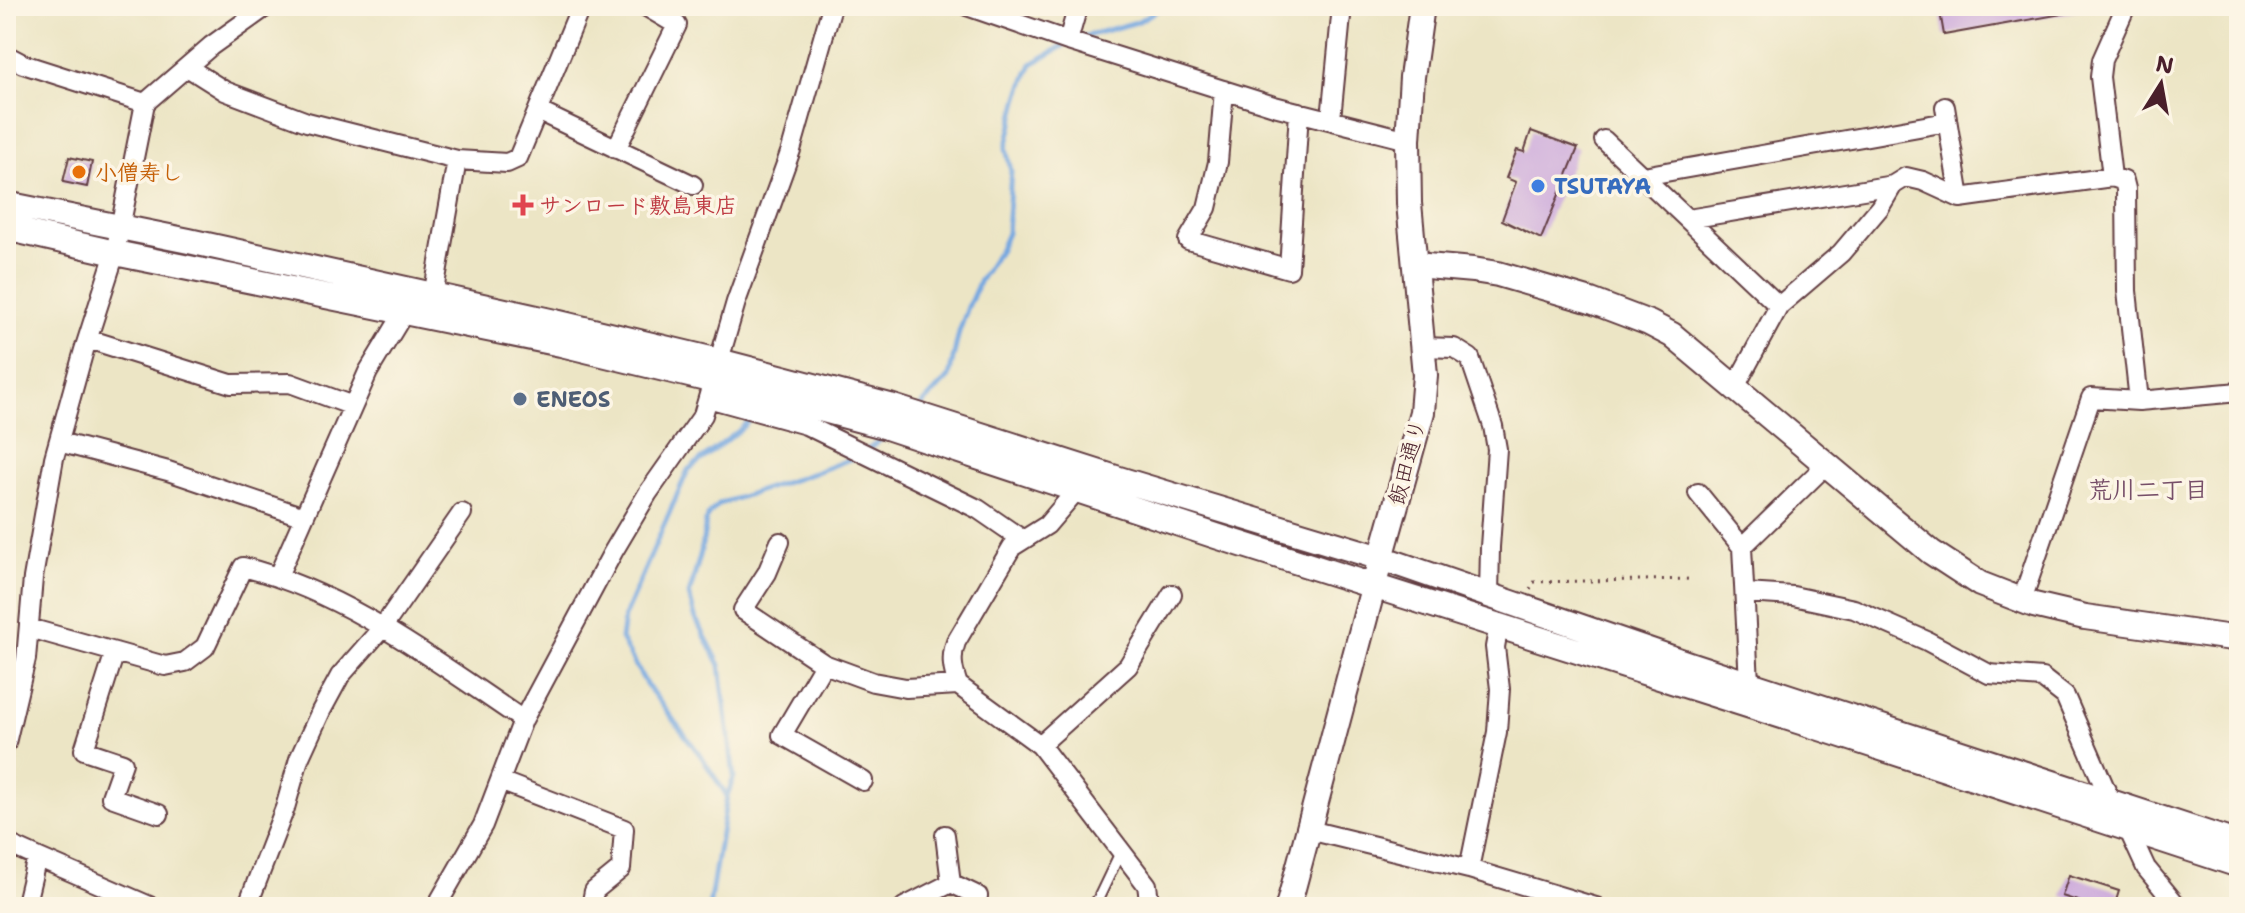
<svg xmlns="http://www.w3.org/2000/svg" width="2245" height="913" font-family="'Shantell Sans','Klee One',sans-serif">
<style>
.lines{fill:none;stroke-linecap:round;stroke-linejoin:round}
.stream{stroke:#74a7e0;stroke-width:5}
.building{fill:#cba8db}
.lane-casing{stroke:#623d42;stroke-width:13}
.street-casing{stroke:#623d42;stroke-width:22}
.secondary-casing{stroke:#623d42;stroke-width:28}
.path{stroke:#623d42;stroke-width:3;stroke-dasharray:2 6;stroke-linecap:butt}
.lane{stroke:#fff;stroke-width:9}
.street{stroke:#fff;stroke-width:18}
.secondary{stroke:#fff;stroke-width:24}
.food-dot{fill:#e8710a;stroke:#fcf5e5;stroke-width:3}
.shop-dot{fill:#3f7fe0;stroke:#fcf5e5;stroke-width:3}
.health-dot{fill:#e0444e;stroke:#fcf5e5;stroke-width:3}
.service-dot{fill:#5c6f8a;stroke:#fcf5e5;stroke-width:3}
.labels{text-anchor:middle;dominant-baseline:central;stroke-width:7;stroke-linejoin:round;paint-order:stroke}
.food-label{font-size:22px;font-weight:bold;fill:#c56008;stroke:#fcf5e5;text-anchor:start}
.shop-label{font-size:22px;font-weight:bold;fill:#366cbe;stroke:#fcf5e5;text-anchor:start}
.health-label{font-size:22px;font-weight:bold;fill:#be3a42;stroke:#fcf5e5;text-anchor:start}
.service-label{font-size:22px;font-weight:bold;fill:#4e5e75;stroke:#fcf5e5;text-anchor:start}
.street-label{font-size:22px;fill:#4a1f2b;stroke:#fcf5e5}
.neighbourhood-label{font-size:24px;font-weight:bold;fill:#774f69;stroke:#fcf5e5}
</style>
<rect width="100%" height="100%" fill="#fcf5e5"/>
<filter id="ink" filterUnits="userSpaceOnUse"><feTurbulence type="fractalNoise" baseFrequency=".0125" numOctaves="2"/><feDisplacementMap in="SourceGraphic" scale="16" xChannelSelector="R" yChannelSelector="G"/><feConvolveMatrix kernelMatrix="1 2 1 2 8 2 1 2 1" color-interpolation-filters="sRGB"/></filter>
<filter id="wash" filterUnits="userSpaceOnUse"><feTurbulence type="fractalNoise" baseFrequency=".006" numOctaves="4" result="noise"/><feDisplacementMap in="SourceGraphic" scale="32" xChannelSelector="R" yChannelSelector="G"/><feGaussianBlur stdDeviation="1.8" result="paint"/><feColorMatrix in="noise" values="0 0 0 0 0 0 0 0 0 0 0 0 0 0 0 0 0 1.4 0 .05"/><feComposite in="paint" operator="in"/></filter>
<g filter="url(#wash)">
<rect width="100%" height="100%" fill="#ece5c5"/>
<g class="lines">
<path class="stream" d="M 1079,38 L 1137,22 L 1164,6
M 919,408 L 949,377 L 959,332 L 968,307 L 980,280 L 1000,249 L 1007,233 L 1011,171 L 1006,148 L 1019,97 L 1027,75 L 1032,64 L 1063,46
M 866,451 L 887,435
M 727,796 L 701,756 L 646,684 L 621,639 L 624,617 L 688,470 L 740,430 L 753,416
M 709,907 L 727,796 L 734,777 L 720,665 L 695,617 L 689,595 L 701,552 L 707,516 L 719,504 L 814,473 L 858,456"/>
</g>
<g id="blocks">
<path class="building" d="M 1939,6 L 2083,6 L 2084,10 L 1944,35 Z
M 1531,131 L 1578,148 L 1541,239 L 1502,220 L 1516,182 L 1506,178 L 1517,150 L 1524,152 Z
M 69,157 L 92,162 L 87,187 L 63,182 Z
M 2069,875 L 2119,891 L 2114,907 L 2096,907 L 2062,896 Z"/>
</g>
</g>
<g filter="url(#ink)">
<use href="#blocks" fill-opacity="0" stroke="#623d42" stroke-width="2"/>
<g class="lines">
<defs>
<path id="lane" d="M 1092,907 L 1098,899 L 1121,851"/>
<path id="street" d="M 967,6 L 1068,41 L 1274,106 L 1408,140
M 1068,41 L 1078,6
M 6,55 L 23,64 L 145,103
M 187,67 L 225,91 L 307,122 L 457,160 L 507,163 L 518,158 L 581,6
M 1224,90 L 1218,162 L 1207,208 L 1188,240 L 1289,269 L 1299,112
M 1945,107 L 1960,198
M 538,111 L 693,185
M 1331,119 L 1342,6
M 1604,140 L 1779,306
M 616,149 L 677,25 L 645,6
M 1643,176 L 1947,122
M 2112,177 L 2124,181 L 2126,189 L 2127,291 L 2139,401
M 1688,219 L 1893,185
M 433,296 L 457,160
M 88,339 L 231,384 L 290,383 L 353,406
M 1422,347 L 1454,348 L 1470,358 L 1493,426 L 1497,449 L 1490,547 L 1489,595
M 1735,387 L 1779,306 L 1841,253 L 1880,207 L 1893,185 L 1906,177 L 1923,181 L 1960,198 L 2112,177 L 2100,77 L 2102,60 L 2126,6
M 708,398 L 806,425 L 978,509 L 1023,540
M 59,442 L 168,471 L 304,517
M 1076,488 L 1075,492 L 1047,525 L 1012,547 L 956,642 C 950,658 953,670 958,685 L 1040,745 L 1147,885 L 1150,907
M 1698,493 L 1742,547
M 780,542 L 767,573 L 743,610 L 824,664 L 873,682 L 906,688 L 958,685
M 278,576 L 368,372 L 405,311
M 1746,593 L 1793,596 L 1854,609 L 1927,641 L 1989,674 L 2042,678 L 2065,696 L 2111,802
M 2022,600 L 2091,398 L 2139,401 L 2239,392
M 29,628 L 165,666 L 185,662 L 205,647 L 243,567 C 347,593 435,661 523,720
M 115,652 L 84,750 L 123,763 L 111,797 L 159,814
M 824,664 L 782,735 L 863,781
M 1749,683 L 1742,547 L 1827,464
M 6,743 L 26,659 L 33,578 L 54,458 L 84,350 L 115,253 L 145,103 L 211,46 L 267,6
M 1040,745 L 1128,666 L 1172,594
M 500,781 L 624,829 L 621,869 L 594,891 L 591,907
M 2128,829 L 2146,868 L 2178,907
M 1309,830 L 1469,869 L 1596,907
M 945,835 L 951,883 L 978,896 L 973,907
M 6,843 L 37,857 L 25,907
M 37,857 L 152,907
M 1469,869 L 1497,732 L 1500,689 L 1495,647 L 1499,625
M 247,907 L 285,808 L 299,759 L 321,711 L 340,676 L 383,627 L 462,513
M 436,907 L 483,825 L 523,720 L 613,552 L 648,493 L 703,415 L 736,302 L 791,150 L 832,6
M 904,907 L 951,883"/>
<path id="secondary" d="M 6,204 L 189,241 L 555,322 L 719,361 L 890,406 L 1119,479 L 1381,558 L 1689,664 L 2239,844
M 6,228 L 115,253 L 561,344 L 714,381 L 887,427 L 1216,536 L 1823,729 L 2239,865
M 1415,265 L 1473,270 L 1498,274 L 1591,301 L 1649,323 L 1672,335 L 1931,552 L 1980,584 L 2034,605 L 2085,617 L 2239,639
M 1288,907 L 1381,558 L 1422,412 L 1425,375 L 1409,203 L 1408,140 L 1412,77 L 1422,6"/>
</defs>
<use href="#lane" class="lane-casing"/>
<use href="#street" class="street-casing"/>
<use href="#secondary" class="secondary-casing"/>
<path class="path" d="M 1530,589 L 1534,582 L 1693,579"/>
<use href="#lane" class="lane"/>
<use href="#street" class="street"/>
<use href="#secondary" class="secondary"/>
</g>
</g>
<circle class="food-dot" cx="79" cy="172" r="8"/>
<circle class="shop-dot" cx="1538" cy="186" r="8"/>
<path class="health-dot" d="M519 193h8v8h8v8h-8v8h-8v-8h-8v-8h8z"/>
<circle class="service-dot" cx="520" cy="399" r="8"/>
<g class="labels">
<g class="food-label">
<text x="95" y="172">小僧寿し</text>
</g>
<g class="shop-label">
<text x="1554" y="186">TSUTAYA</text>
</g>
<g class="health-label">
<text x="539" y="205">サンロード敷島東店</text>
</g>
<g class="service-label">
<text x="536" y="399">ENEOS</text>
</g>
<g class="street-label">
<text transform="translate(1407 462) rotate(-75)">飯田通り</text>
</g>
<g class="neighbourhood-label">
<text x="2148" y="490">荒川二丁目</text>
</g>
</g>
<rect width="2245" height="913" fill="none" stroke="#fcf5e5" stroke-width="32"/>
<g transform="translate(2161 84) rotate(11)" stroke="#fcf5e5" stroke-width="6" paint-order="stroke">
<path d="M0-6L14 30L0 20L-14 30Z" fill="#4a1f2b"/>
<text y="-12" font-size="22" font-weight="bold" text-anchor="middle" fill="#4a1f2b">N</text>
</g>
</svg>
